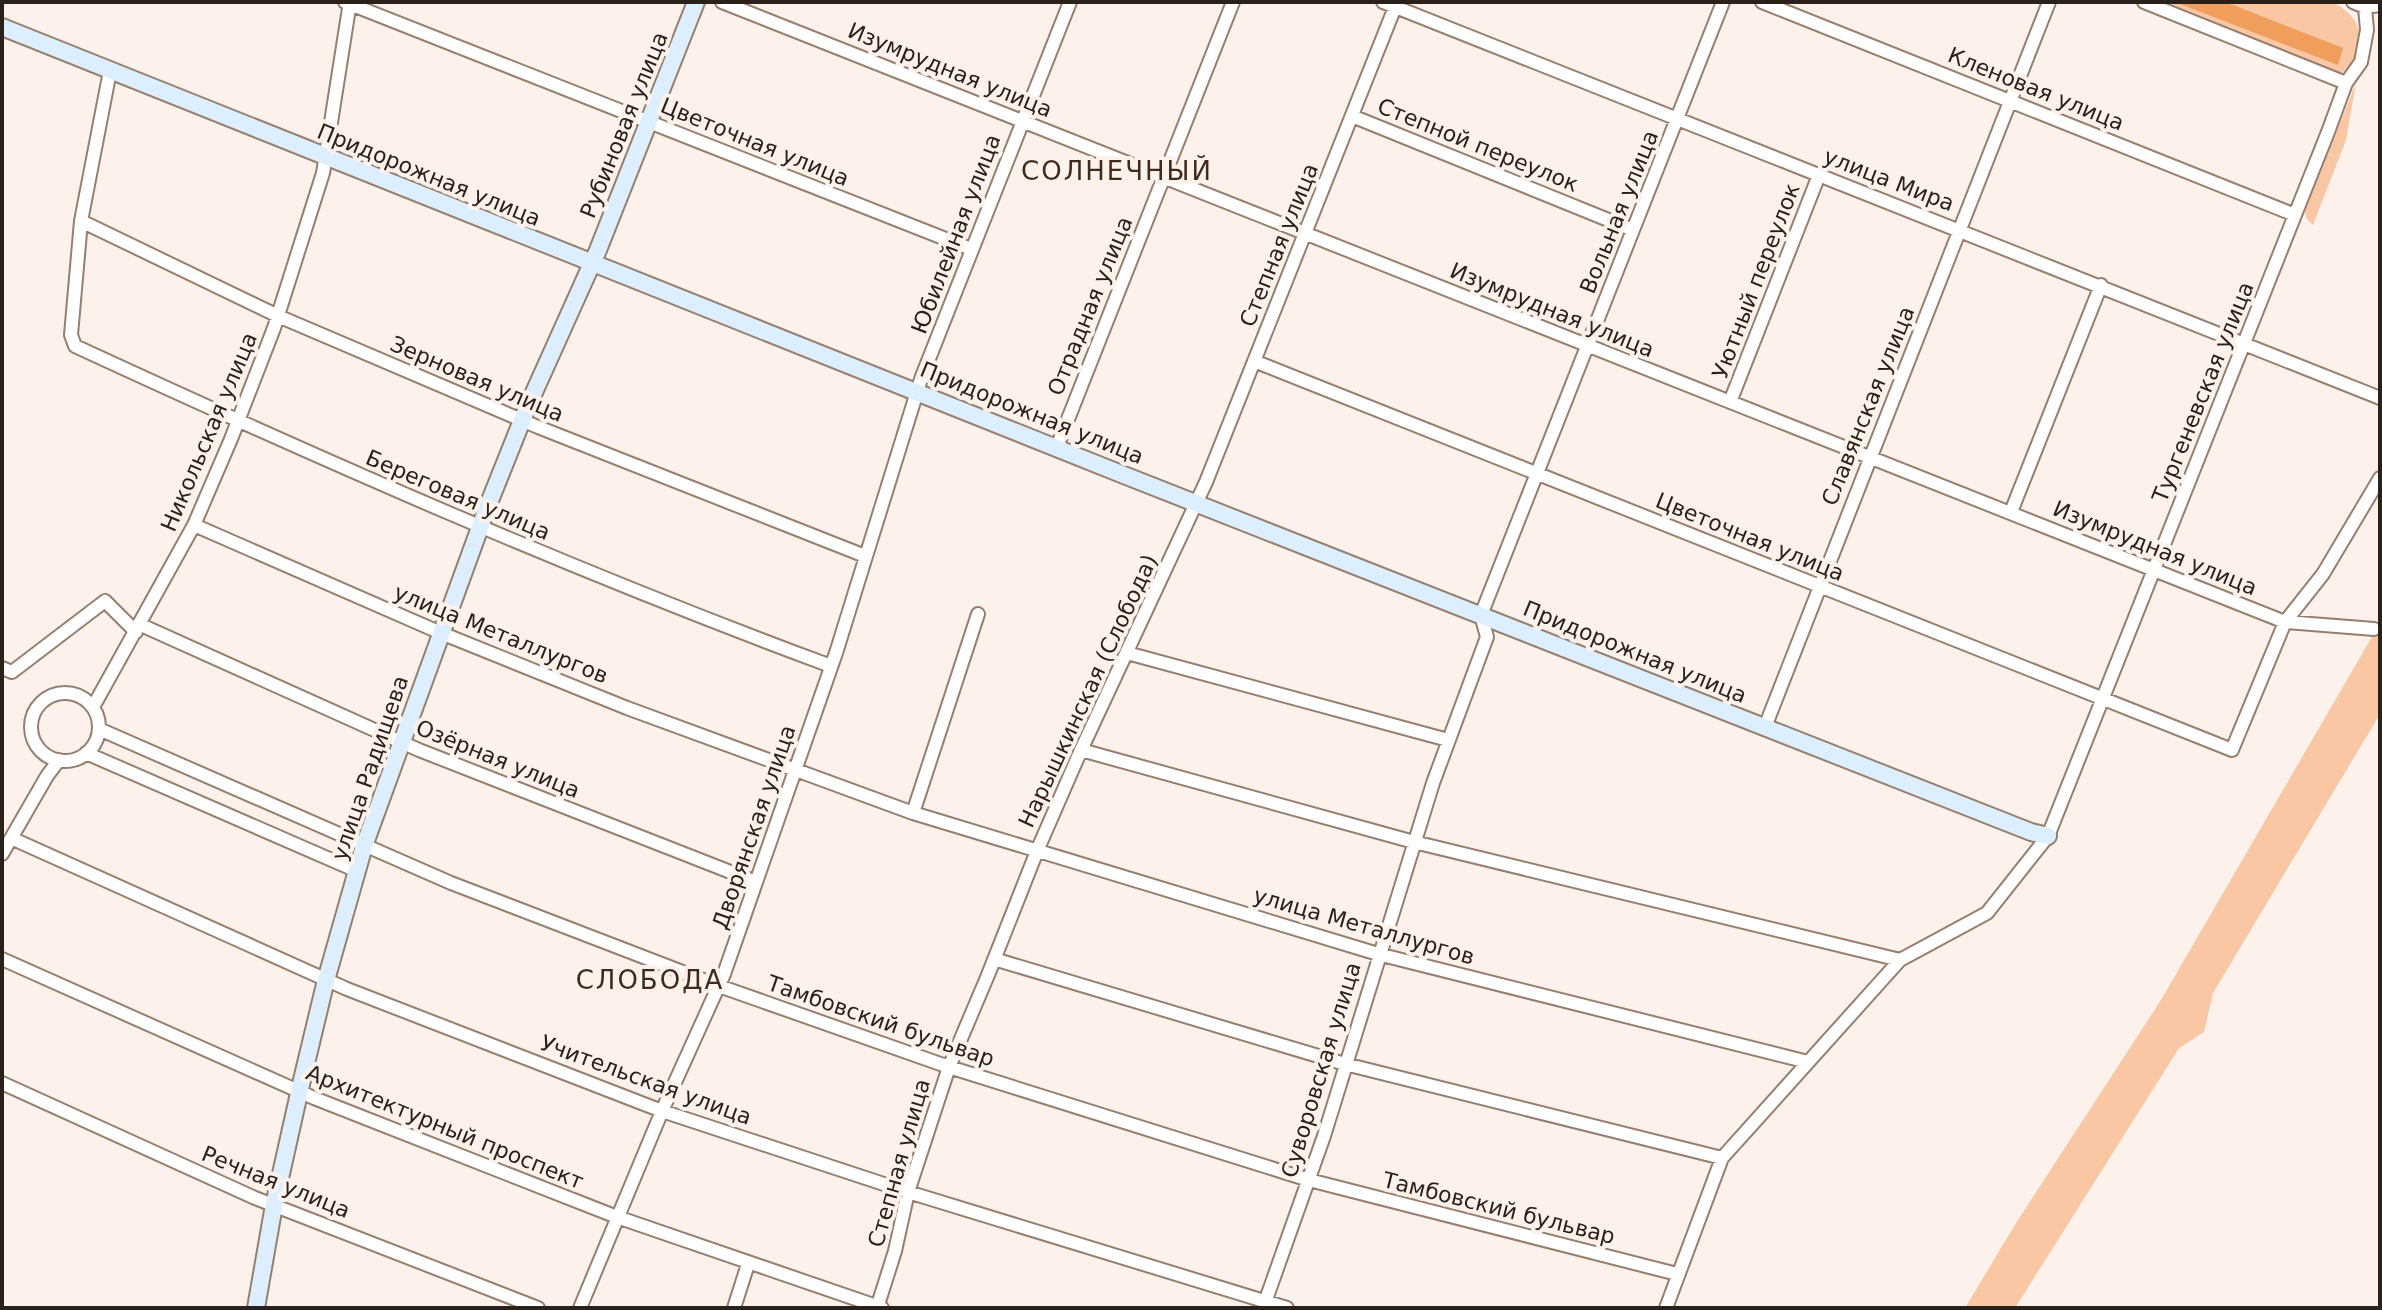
<svg xmlns="http://www.w3.org/2000/svg" width="2382" height="1310" font-family="'DejaVu Sans',sans-serif">
<style>
.green{fill:#f9c7a3}
.forest{fill:#f09e5c}
.lines{fill:none;stroke-linecap:round;stroke-linejoin:round}
.street-casing{stroke:#967f6e;stroke-width:16}
.secondary-casing{stroke:#967f6e;stroke-width:20}
.street{stroke:#fff;stroke-width:12}
.secondary{stroke:#ddefff;stroke-width:16}
.labels{text-anchor:middle;dominant-baseline:central;stroke-width:8;stroke-linejoin:round;paint-order:stroke}
.street-label{font-size:22px;fill:#2a211a;stroke:#fdf2eb}
.quarter-label{font-size:26px;letter-spacing:2px;fill:#3e2b1d;stroke:#fdf2eb}
</style>
<rect width="100%" height="100%" fill="#fdf2eb"/>
<path class="green" d="M 2158,2 L 2332,2 C 2365,17 2371,53 2340,74 Z
M 2356,83 L 2346,140 L 2313,225 L 2306,218 L 2305,211 Z
M 2380,623 L 2380,714 L 2213,993 L 2204,1032 L 2179,1048 L 2015,1308 L 1965,1308 L 2016,1223 L 2161,1000 Z"/>
<path class="forest" d="M 2175,2 L 2225,2 L 2343,48 L 2338,65 Z"/>
<g class="lines">
<defs>
<path id="street" d="M 345,2 L 971,249
M 722,2 L 2285,622 L 2374,629
M 1383,2 L 2380,398
M 1762,2 L 2295,215
M 2144,2 L 2346,83
M 2353,2 L 2365,7 L 2380,5
M 110,71 L 81,221 L 71,335 L 75,346 C 324,461 574,571 831,666
M 1352,116 L 1633,230
M 81,221 L 278,316 L 538,427 L 865,556
M 1254,361 L 2232,750 L 2285,622 L 2323,574 L 2380,478
M 1730,402 L 1819,175
M 1057,447 L 1233,2
M 2011,512 L 2101,285
M 194,525 L 441,633 L 627,708 L 913,813 L 978,614
M 141,625 L 419,750 L 756,882
M 1127,653 L 1448,740
M 2,668 L 12,672 L 105,601 L 136,632
M31 727a34 34 0 1 1 68 0a34 34 0 1 1-68 0Z
M 93,707 L 194,525 L 231,439 L 274,328 L 323,173 L 350,2
M 1765,727 L 2049,2
M 99,729 L 451,883 L 719,986 L 949,1067 L 1309,1180 L 1677,1274
M 1081,750 L 1414,842 L 1900,960
M 86,753 L 357,871
M 913,813 L 1378,954 L 1808,1062
M 11,838 L 347,989 L 662,1111 L 908,1192 L 1287,1308
M 2,854 L 47,776 L 59,760
M 2,959 L 314,1098 L 617,1217 L 882,1308
M 994,959 L 1345,1064 L 1722,1158
M 2,1083 L 255,1198 L 538,1308
M 580,1308 L 662,1111 L 724,974 L 836,653 L 921,379 L 1070,2
M 734,1308 L 748,1264
M 877,1308 L 895,1251 L 908,1192 L 949,1067 L 988,975 L 1037,851 L 1081,750 L 1206,482 L 1397,2
M 1263,1308 L 1324,1136 L 1433,783 L 1487,637 L 1481,615 L 1723,2
M 1666,1308 L 1722,1158 L 1900,960 L 1987,913 L 2048,836 L 2328,132 L 2346,83 L 2361,62 L 2367,30 L 2365,7"/>
<path id="secondary" d="M 2,27 C 676,300 1354,566 2031,832 L 2048,836
M 256,1308 L 274,1205 L 302,1080 L 326,980 L 364,846 L 487,508 L 527,408 L 598,250 L 696,2"/>
</defs>
<use href="#street" class="street-casing"/>
<use href="#secondary" class="secondary-casing"/>
<use href="#street" class="street"/>
<use href="#secondary" class="secondary"/>
</g>
<g class="labels">
<g class="street-label">
<text transform="translate(950 70) rotate(22)">Изумрудная улица</text>
<text transform="translate(2036 89) rotate(22)">Кленовая улица</text>
<text transform="translate(624 125) rotate(-68)">Рубиновая улица</text>
<text transform="translate(755 142) rotate(22)">Цветочная улица</text>
<text transform="translate(1478 145) rotate(22)">Степной переулок</text>
<text transform="translate(429 175) rotate(22)">Придорожная улица</text>
<text transform="translate(1889 180) rotate(21)">улица Мира</text>
<text transform="translate(1619 212) rotate(-68)">Вольная улица</text>
<text transform="translate(956 234) rotate(-69)">Юбилейная улица</text>
<text transform="translate(1279 245) rotate(-68)">Степная улица</text>
<text transform="translate(1756 281) rotate(-69)">Уютный переулок</text>
<text transform="translate(1090 306) rotate(-68)">Отрадная улица</text>
<text transform="translate(1552 310) rotate(22)">Изумрудная улица</text>
<text transform="translate(477 379) rotate(23)">Зерновая улица</text>
<text transform="translate(2203 392) rotate(-68)">Тургеневская улица</text>
<text transform="translate(1868 406) rotate(-68)">Славянская улица</text>
<text transform="translate(1032 413) rotate(22)">Придорожная улица</text>
<text transform="translate(209 432) rotate(-67)">Никольская улица</text>
<text transform="translate(458 495) rotate(23)">Береговая улица</text>
<text transform="translate(1750 537) rotate(22)">Цветочная улица</text>
<text transform="translate(2155 548) rotate(22)">Изумрудная улица</text>
<text transform="translate(501 634) rotate(22)">улица Металлургов</text>
<text transform="translate(1635 652) rotate(22)">Придорожная улица</text>
<text transform="translate(1088 691) rotate(-65)">Нарышкинская (Слобода)</text>
<text transform="translate(498 759) rotate(22)">Озёрная улица</text>
<text transform="translate(370 768) rotate(-71)">улица Радищева</text>
<text transform="translate(754 827) rotate(-71)">Дворянская улица</text>
<text transform="translate(1364 926) rotate(16)">улица Металлургов</text>
<text transform="translate(881 1021) rotate(19)">Тамбовский бульвар</text>
<text transform="translate(1321 1070) rotate(-73)">Суворовская улица</text>
<text transform="translate(646 1080) rotate(20)">Учительская улица</text>
<text transform="translate(445 1127) rotate(22)">Архитектурный проспект</text>
<text transform="translate(899 1163) rotate(-74)">Степная улица</text>
<text transform="translate(276 1182) rotate(22)">Речная улица</text>
<text transform="translate(1499 1208) rotate(14)">Тамбовский бульвар</text>
</g>
<g class="quarter-label">
<text x="1117" y="171">СОЛНЕЧНЫЙ</text>
<text x="650" y="980">СЛОБОДА</text>
</g>
</g>
<rect width="2382" height="1310" fill="none" stroke="#2a211a" stroke-width="8"/>
</svg>
